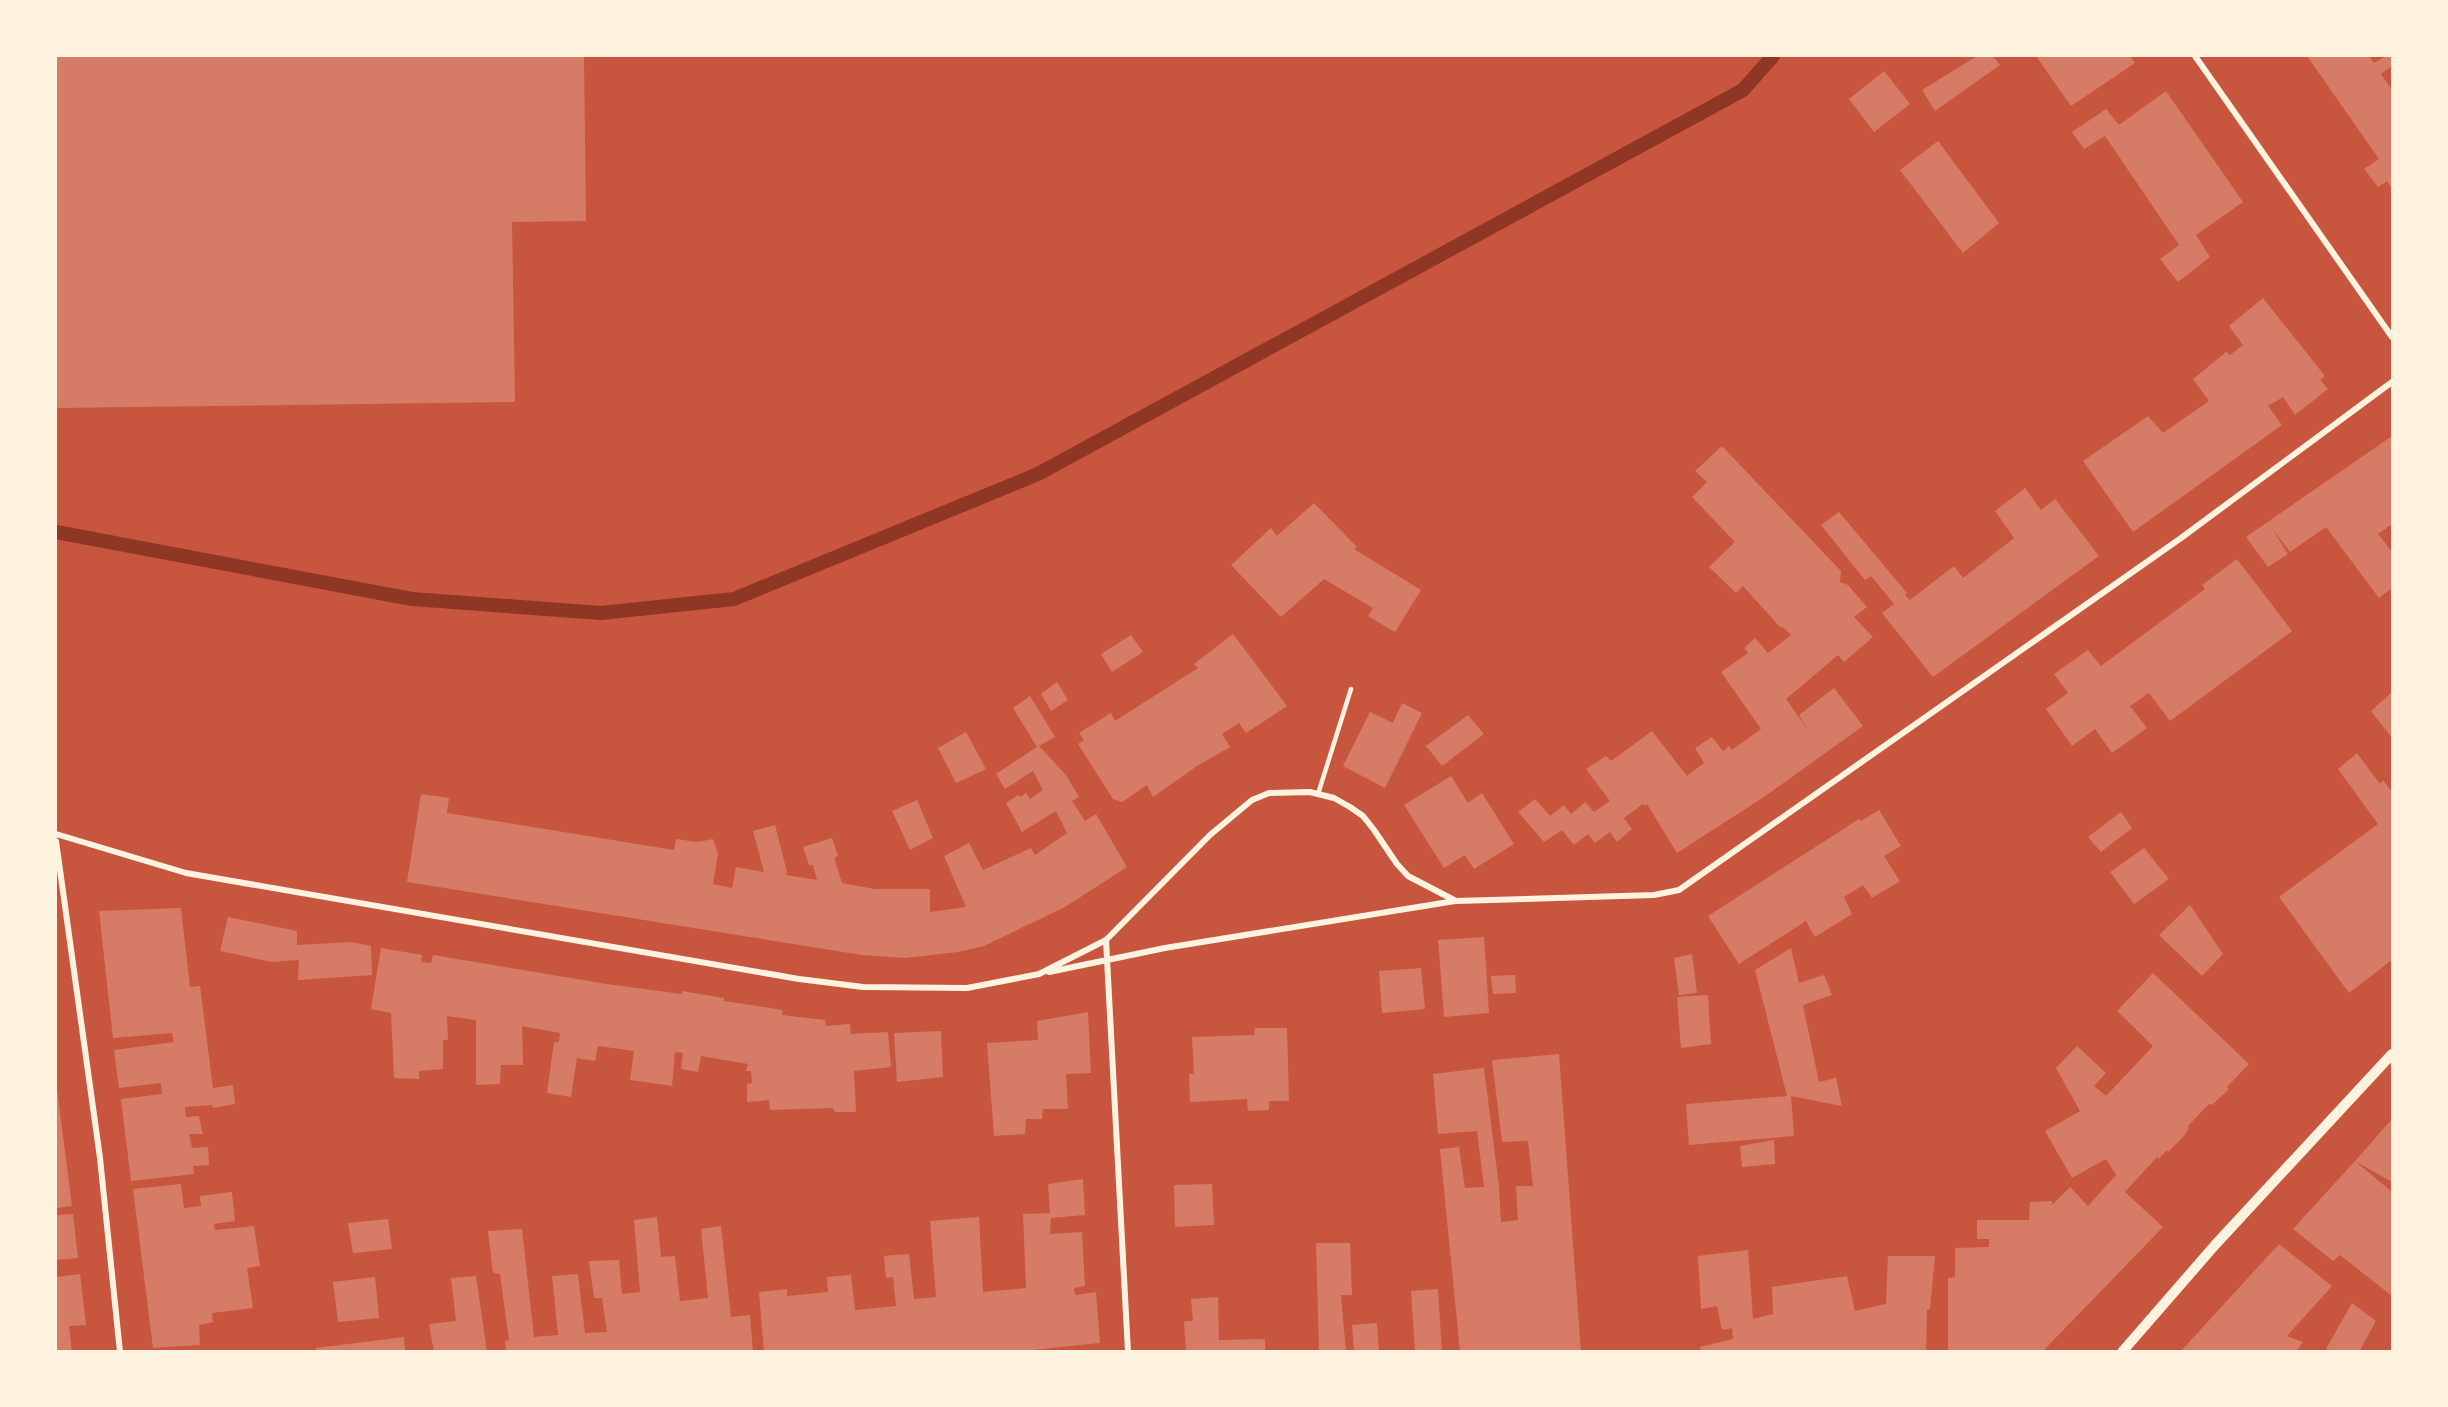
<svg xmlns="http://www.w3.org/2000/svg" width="2448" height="1407" font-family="'Golos Text',sans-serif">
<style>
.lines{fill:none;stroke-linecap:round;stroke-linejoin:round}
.stream{stroke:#8f3625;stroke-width:14}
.building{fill:#d67c66}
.service{stroke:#fff3e0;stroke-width:4.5}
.minor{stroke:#fff3e0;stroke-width:6}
.tertiary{stroke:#fff3e0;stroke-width:10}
</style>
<rect width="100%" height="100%" fill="#c8553d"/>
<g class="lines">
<path class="stream" d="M 56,532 L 412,599 L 601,613 L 734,599 L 1038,474 L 1743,90 L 1773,56"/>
</g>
<path class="building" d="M 56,56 L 584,56 L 586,221 L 512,222 L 515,402 L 56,408 Z
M 1977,56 L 1993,56 L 2000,65 L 1935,111 L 1922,90 Z
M 2036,56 L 2130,56 L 2135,63 L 2071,106 Z
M 2307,56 L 2369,56 L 2374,63 L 2386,56 L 2392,56 L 2392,66 L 2381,74 L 2392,90 L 2392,189 L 2387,181 L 2378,187 L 2364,169 L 2379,159 Z
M 1884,71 L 1910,104 L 1874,132 L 1849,99 Z
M 2166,91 L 2243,202 L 2196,235 L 2210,257 L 2178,282 L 2160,259 L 2179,245 L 2105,136 L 2084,149 L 2072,132 L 2106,109 L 2119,125 Z
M 1938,141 L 1999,223 L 1963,253 L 1900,170 Z
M 2263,298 L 2325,376 L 2320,380 L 2328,389 L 2295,415 L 2283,397 L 2268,406 L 2282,425 L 2133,532 L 2083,461 L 2148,416 L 2163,433 L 2209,401 L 2193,379 L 2226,352 L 2230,355 L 2243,345 L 2229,326 Z
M 2392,436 L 2392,524 L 2378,534 L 2392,552 L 2392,588 L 2379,598 L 2326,527 L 2290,552 L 2272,528 L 2288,554 L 2268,567 L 2246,537 Z
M 1722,446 L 1841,571 L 1840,582 L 1848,585 L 1867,607 L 1854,617 L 1873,637 L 1844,662 L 1838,655 L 1786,699 L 1810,733 L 1799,715 L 1834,688 L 1863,726 L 1764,797 L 1677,853 L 1647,804 L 1645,806 L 1643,804 L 1624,818 L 1632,829 L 1617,842 L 1610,832 L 1595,843 L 1588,834 L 1574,845 L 1562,830 L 1544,842 L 1518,812 L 1535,799 L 1550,816 L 1564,805 L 1571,814 L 1585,802 L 1594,812 L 1610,801 L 1586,769 L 1606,756 L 1611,761 L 1652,731 L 1687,776 L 1704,763 L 1695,748 L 1712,737 L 1723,751 L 1729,746 L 1732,750 L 1761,729 L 1721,672 L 1748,653 L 1744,648 L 1755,638 L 1768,653 L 1791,635 L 1783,627 L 1781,628 L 1743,586 L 1736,593 L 1709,567 L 1735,542 L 1692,497 L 1707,482 L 1695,471 Z
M 2025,488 L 2041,510 L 2055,499 L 2099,556 L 1933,677 L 1882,613 L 1894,604 L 1871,576 L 1865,580 L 1821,525 L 1839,512 L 1907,593 L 1905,595 L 1910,600 L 1954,566 L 1963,578 L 2014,538 L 1995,511 Z
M 1314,503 L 1357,547 L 1354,549 L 1421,590 L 1395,632 L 1368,616 L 1373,608 L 1324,579 L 1281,617 L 1231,565 L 1271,528 L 1277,536 Z
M 2237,559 L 2292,631 L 2170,721 L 2149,693 L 2130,706 L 2147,728 L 2112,753 L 2095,729 L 2072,746 L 2046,709 L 2068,693 L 2054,674 L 2088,650 L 2101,666 L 2205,589 L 2202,585 Z
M 1233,634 L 1287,706 L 1246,733 L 1239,723 L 1222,734 L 1230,747 L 1197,766 L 1153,797 L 1147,785 L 1122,802 L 1113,799 L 1078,744 L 1084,740 L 1079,733 L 1111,713 L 1115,721 L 1198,668 L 1194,664 Z
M 1131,635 L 1143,652 L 1112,672 L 1101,654 Z
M 1057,682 L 1068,700 L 1051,711 L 1041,694 Z
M 2392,692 L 2392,738 L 2371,711 Z
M 1030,696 L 1055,737 L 1039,746 L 1066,775 L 1079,797 L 1072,801 L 1085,821 L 1096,814 L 1127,867 L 1065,907 L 984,946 L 958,952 L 905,958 L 862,955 L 407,882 L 421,794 L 449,798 L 447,813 L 674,850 L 676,839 L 698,842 L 713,839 L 718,854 L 713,884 L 732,888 L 736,867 L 764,872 L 753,831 L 775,825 L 787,872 L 786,875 L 817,880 L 813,865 L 809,865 L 803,847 L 832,838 L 838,856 L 834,858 L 842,883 L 874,889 L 930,889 L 930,912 L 966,907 L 944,856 L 969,843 L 983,870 L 1031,848 L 1035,855 L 1067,833 L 1056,811 L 1022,832 L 1006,803 L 1018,795 L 1020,797 L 1026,793 L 1030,799 L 1043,790 L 1033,771 L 1005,789 L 996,774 L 1037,747 L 1013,708 Z
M 1402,703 L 1422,713 L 1385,788 L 1343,766 L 1370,712 L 1393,723 Z
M 1468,715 L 1484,734 L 1442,766 L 1426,746 Z
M 966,732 L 986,769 L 956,783 L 938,748 Z
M 2357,753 L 2380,784 L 2383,780 L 2392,792 L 2392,960 L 2349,993 L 2279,897 L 2378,824 L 2338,769 Z
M 1451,776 L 1468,803 L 1482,793 L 1514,844 L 1474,869 L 1465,855 L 1444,868 L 1404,805 Z
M 917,800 L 933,838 L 910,850 L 892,811 Z
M 1879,810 L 1901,846 L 1884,856 L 1900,881 L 1872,898 L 1863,885 L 1844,897 L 1852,914 L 1815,937 L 1806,921 L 1739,964 L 1708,916 L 1859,819 L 1861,821 Z
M 2121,812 L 2132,828 L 2101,852 L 2088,837 Z
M 2144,848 L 2169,879 L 2134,904 L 2110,872 Z
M 2190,905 L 2223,954 L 2202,976 L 2159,935 Z
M 181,908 L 190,987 L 200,986 L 213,1088 L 233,1085 L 235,1104 L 213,1108 L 212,1105 L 185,1107 L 186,1117 L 199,1116 L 203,1134 L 189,1134 L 192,1148 L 208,1147 L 209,1165 L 193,1166 L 194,1174 L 131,1181 L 121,1099 L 162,1094 L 161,1083 L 119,1088 L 114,1050 L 174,1042 L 172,1033 L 113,1038 L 99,911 Z
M 228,917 L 297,931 L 297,945 L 351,942 L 371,946 L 372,975 L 298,980 L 299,960 L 272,962 L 220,951 Z
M 1484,937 L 1489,1013 L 1444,1017 L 1438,940 Z
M 381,948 L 422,955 L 421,962 L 431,963 L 433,955 L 607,984 L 682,994 L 682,991 L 724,998 L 724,1001 L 783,1010 L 782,1015 L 825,1020 L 826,1026 L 850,1024 L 851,1034 L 888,1032 L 891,1067 L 854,1071 L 856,1112 L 835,1112 L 833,1108 L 770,1110 L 769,1100 L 747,1102 L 747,1084 L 752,1083 L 751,1071 L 746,1071 L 748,1064 L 701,1056 L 698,1072 L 681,1069 L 683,1053 L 675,1052 L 672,1086 L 630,1080 L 634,1051 L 598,1046 L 595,1061 L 577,1058 L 571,1097 L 547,1093 L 554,1042 L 559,1042 L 560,1033 L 522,1026 L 523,1065 L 501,1065 L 500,1084 L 476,1085 L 476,1020 L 447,1016 L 448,1040 L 443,1040 L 443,1069 L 419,1071 L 419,1079 L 394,1078 L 391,1013 L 371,1009 Z
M 1791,948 L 1799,983 L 1824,975 L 1832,995 L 1803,1005 L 1819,1082 L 1836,1078 L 1842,1106 L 1791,1096 L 1794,1136 L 1689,1145 L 1686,1104 L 1787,1096 L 1755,970 Z
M 1692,954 L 1697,993 L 1679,995 L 1674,958 Z
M 1421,968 L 1425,1009 L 1382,1013 L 1379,971 Z
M 2153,973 L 2249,1064 L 2227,1087 L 2229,1089 L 2212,1105 L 2209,1104 L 2188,1126 L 2189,1128 L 2184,1136 L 2168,1152 L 2167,1150 L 2159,1159 L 2157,1157 L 2125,1192 L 2163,1227 L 2042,1352 L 1948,1352 L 1948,1278 L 1955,1277 L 1955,1248 L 1989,1247 L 1989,1239 L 1977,1239 L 1977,1220 L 2029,1220 L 2030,1202 L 2052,1201 L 2052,1205 L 2070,1187 L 2088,1206 L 2116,1175 L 2106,1159 L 2072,1178 L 2045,1131 L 2080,1111 L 2056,1068 L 2077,1046 L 2106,1073 L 2094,1086 L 2106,1096 L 2153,1046 L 2117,1011 Z
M 1515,975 L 1516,993 L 1493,994 L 1491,976 Z
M 1708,995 L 1711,1044 L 1681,1048 L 1677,997 Z
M 1088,1012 L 1091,1073 L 1066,1074 L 1068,1109 L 1043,1109 L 1042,1119 L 1026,1119 L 1025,1134 L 994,1136 L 987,1043 L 1038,1040 L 1037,1021 Z
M 1255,1028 L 1287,1028 L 1289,1101 L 1269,1101 L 1269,1110 L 1248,1111 L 1247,1099 L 1190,1102 L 1189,1074 L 1194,1074 L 1192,1037 L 1254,1035 Z
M 941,1031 L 943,1077 L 897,1082 L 894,1033 Z
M 1559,1054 L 1581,1352 L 1460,1352 L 1440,1149 L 1459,1147 L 1465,1188 L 1484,1187 L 1477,1131 L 1438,1134 L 1433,1074 L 1484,1068 L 1499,1186 L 1501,1222 L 1518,1220 L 1516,1186 L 1533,1186 L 1528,1141 L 1502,1142 L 1492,1060 Z
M 56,1081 L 72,1206 L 56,1208 Z
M 2392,1119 L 2392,1182 L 2355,1161 Z
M 1774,1140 L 1775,1164 L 1742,1167 L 1740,1146 Z
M 2355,1161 L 2392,1192 L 2392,1296 L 2340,1255 L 2333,1261 L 2293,1229 Z
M 1083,1179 L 1085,1215 L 1051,1218 L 1050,1234 L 1082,1232 L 1085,1286 L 1074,1288 L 1075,1295 L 1096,1292 L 1100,1343 L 1014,1352 L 764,1352 L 759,1292 L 787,1289 L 787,1296 L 828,1292 L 827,1277 L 851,1275 L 855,1310 L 896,1306 L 893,1277 L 886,1278 L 884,1256 L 909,1254 L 914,1299 L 936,1297 L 930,1221 L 979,1217 L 983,1292 L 1026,1288 L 1023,1214 L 1050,1213 L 1048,1184 Z
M 181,1184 L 184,1208 L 201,1206 L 200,1196 L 232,1192 L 235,1221 L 214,1224 L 215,1230 L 254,1226 L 260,1266 L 247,1268 L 253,1308 L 212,1313 L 213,1322 L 199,1325 L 200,1345 L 153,1348 L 133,1189 Z
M 1212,1184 L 1214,1225 L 1175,1227 L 1174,1185 Z
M 73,1214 L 78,1258 L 56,1260 L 56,1215 Z
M 657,1217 L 661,1257 L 675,1256 L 680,1301 L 708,1298 L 701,1229 L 721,1226 L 731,1317 L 750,1315 L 753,1352 L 506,1352 L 505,1341 L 509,1340 L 500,1274 L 493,1273 L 488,1231 L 522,1229 L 534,1337 L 558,1335 L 552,1276 L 578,1274 L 585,1333 L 607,1332 L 602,1298 L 594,1298 L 589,1261 L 619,1260 L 622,1294 L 640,1292 L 634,1220 Z
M 388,1219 L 392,1249 L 353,1253 L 348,1223 Z
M 1316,1243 L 1350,1243 L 1352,1295 L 1341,1295 L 1346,1352 L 1319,1352 Z
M 2279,1244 L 2332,1286 L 2287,1336 L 2303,1342 L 2296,1352 L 2180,1352 Z
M 1748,1250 L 1753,1319 L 1773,1314 L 1772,1287 L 1847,1276 L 1855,1311 L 1886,1304 L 1888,1256 L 1935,1256 L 1930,1309 L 1927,1310 L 1926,1352 L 1701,1352 L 1700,1347 L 1733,1339 L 1732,1328 L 1722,1330 L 1717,1306 L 1701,1309 L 1698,1256 Z
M 80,1274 L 86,1325 L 69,1326 L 72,1352 L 56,1352 L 56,1277 Z
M 476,1276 L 487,1352 L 434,1352 L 429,1324 L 456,1321 L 451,1278 Z
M 375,1277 L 379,1318 L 338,1322 L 333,1282 Z
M 1438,1289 L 1442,1352 L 1415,1352 L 1411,1291 Z
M 1218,1297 L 1219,1340 L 1265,1339 L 1265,1352 L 1186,1352 L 1184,1321 L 1193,1321 L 1191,1299 Z
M 2352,1303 L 2376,1321 L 2359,1352 L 2333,1352 L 2326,1349 Z
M 1377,1323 L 1379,1352 L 1354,1352 L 1352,1325 Z
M 404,1337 L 405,1351 L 316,1352 L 316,1348 Z"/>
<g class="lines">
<path class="service" d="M 1318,794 L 1351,689"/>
<path class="minor" d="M 2195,56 L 2392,337
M 56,834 L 186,873 L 799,979 L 863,987 L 967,988 L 1039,974 L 1106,940 L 1210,835 L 1252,800 L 1269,793 L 1310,792 L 1334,798 L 1350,807 L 1363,816 L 1374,830 L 1397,864 L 1408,876 L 1456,901 L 1654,895 L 1679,890 L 2181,538 L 2392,382
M 56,841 L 100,1158 L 120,1352
M 1106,940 L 1128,1352
M 1049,972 L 1165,948 L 1455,901"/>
<path class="tertiary" d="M 2122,1352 L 2215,1245 L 2392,1054"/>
</g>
<rect width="2448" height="1407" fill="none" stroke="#fff3e0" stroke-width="114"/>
</svg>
